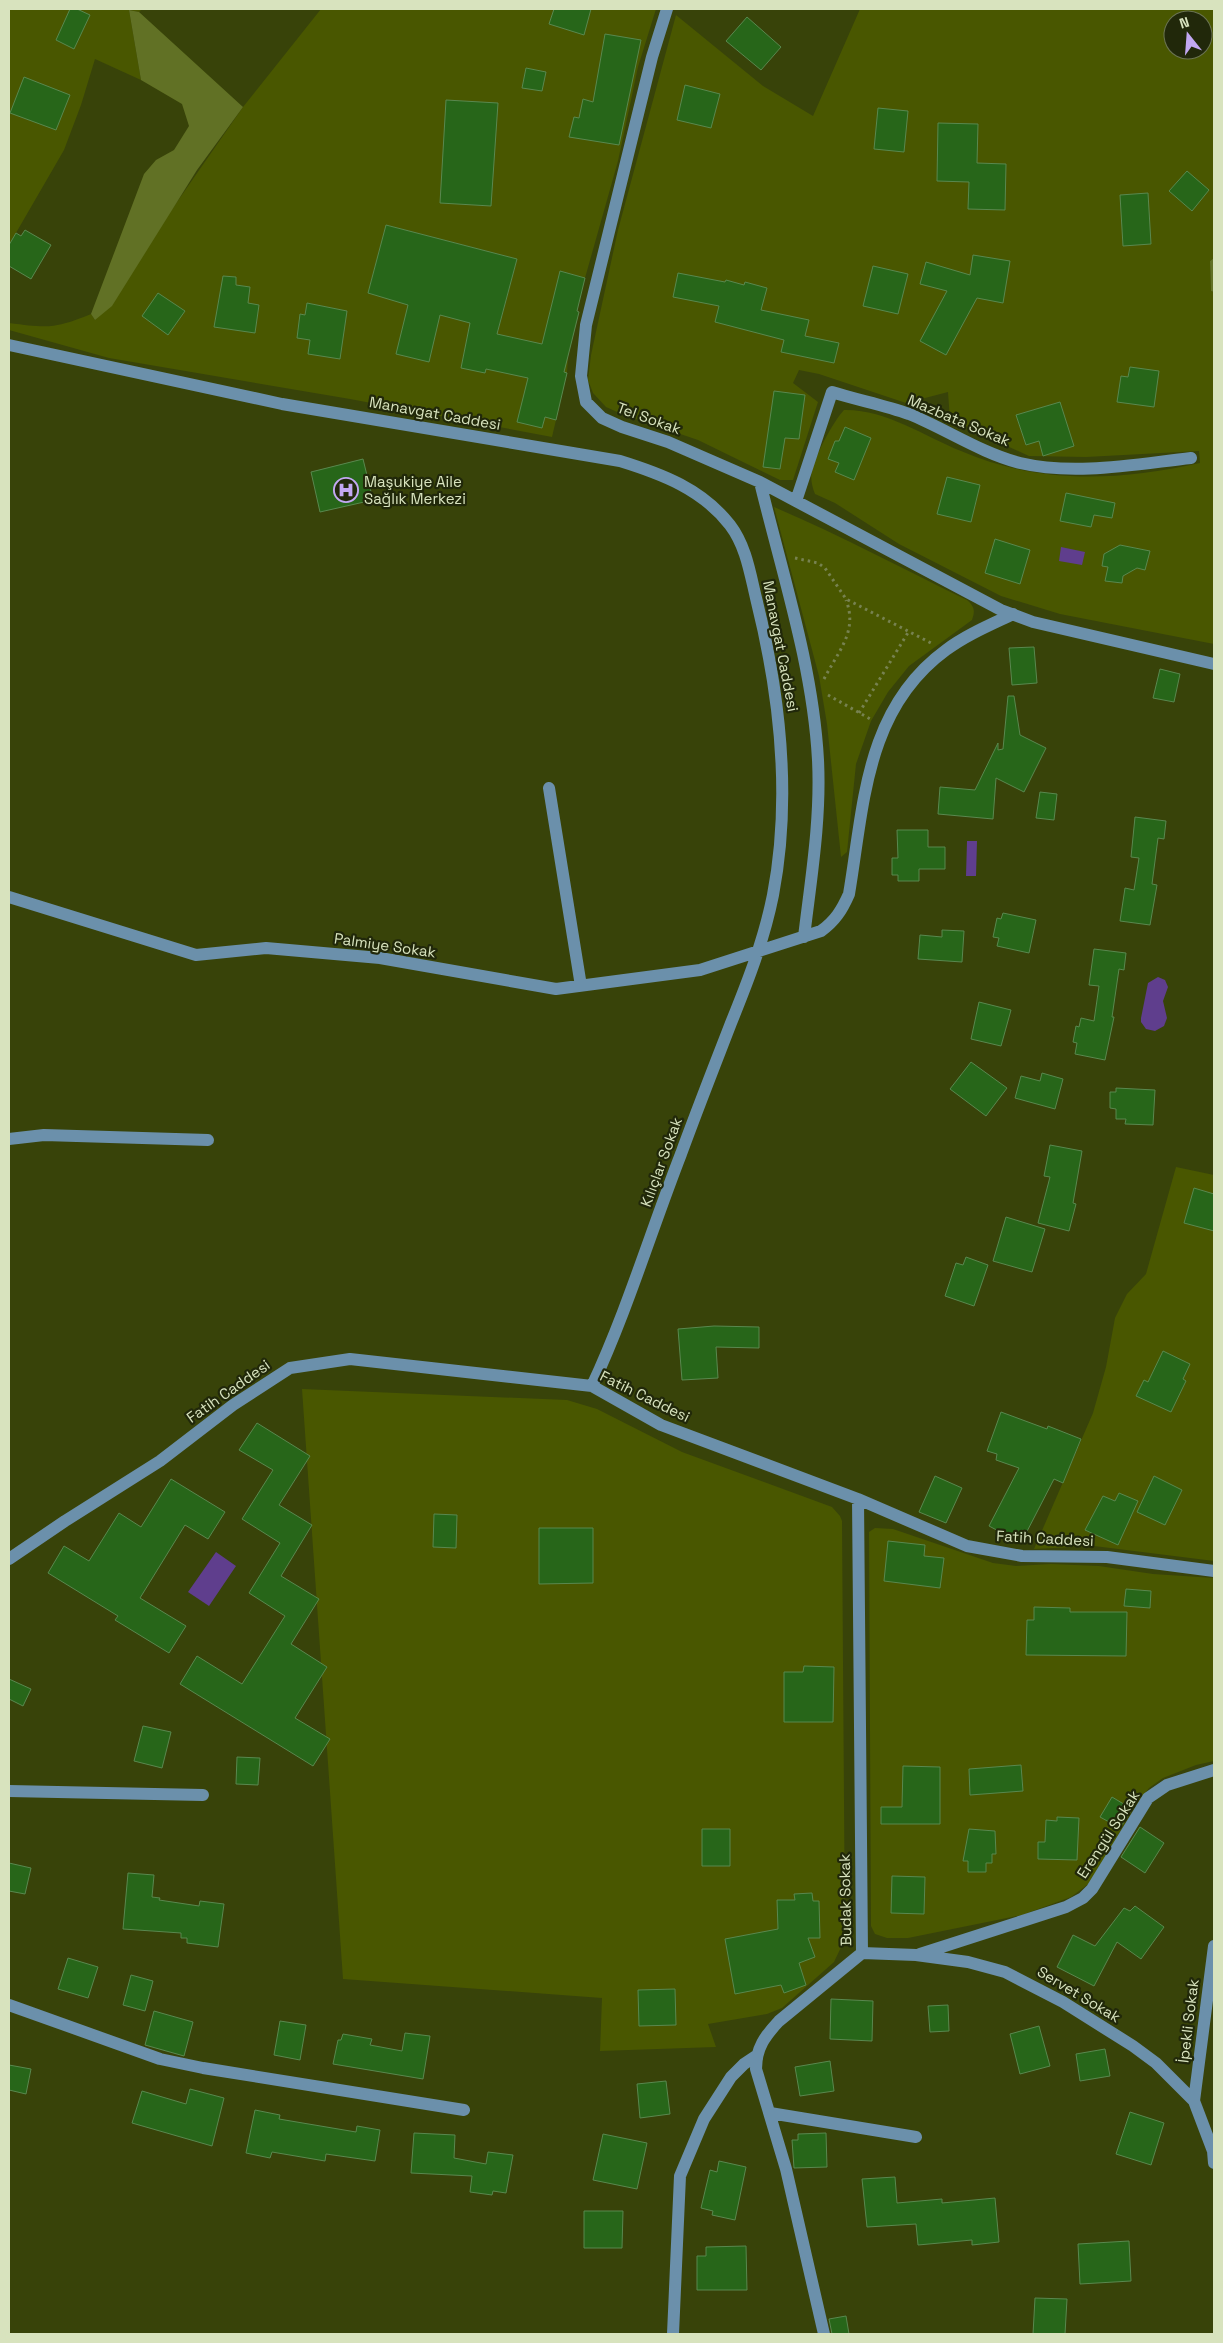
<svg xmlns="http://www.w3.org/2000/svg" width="1223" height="2343" font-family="'Space Grotesk',sans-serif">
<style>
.green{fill:#495700;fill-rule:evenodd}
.forest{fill:#617125}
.water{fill:#5f3e8d}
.building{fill:#276619;stroke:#59884f}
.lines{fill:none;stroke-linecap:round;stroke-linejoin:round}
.path{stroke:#778250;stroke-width:3;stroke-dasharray:2.5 4;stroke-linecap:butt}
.minor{stroke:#6b90ab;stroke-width:12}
.labels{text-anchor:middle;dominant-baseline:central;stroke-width:4.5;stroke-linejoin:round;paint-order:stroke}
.street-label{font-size:15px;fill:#d8e3be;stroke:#21280a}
.poi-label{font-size:15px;fill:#d8e3be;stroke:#21280a;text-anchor:start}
</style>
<rect width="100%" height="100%" fill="#384309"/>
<path class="green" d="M 9,9 L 142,9 L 139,12 L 129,10 L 141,80 L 95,59 L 81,105 L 64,150 L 9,245 Z
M 321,9 L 656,9 L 638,67 L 618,161 L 585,278 L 560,271 L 541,351 L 568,357 L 567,373 L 552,437 L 350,399 L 109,358 L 9,330 L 9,323 C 48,328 54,329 91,314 L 95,320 L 243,107 ZM 386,225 L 517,259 L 498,331 L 368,293 Z
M 860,9 L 1214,9 L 1214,258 L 1210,261 L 1211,291 L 1214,292 L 1214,644 L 1060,614 L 1001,596 L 899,544 L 835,503 L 815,494 C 812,487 810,477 812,470 C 816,454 833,422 844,410 C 885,409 924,436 961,451 C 1041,485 1116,481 1200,463 L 1199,451 L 1086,457 L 1029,456 L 950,420 L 948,392 L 906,403 L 819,374 L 799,370 L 793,383 L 818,402 L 793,480 L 780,480 L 698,440 L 624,415 L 606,407 L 593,393 L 588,380 L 591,355 L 618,230 L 676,15 L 763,86 L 813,116 ZM 1173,20 L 1203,20 L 1203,50 L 1173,50 Z
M 774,507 C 840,535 903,569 967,600 C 975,607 975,611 972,620 L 909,666 L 888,692 L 871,721 L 856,764 L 847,852 L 841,857 L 827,724 L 819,676 Z
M 1176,1167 L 1214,1175 L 1214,1561 L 1094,1546 L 1034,1549 L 1093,1413 L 1106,1367 L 1115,1318 L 1127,1294 L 1146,1274 Z
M 302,1389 L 567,1400 L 597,1409 L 682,1452 L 832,1507 L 840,1516 L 842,1521 L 845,1939 L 834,1962 L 782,2008 L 767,2014 L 708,2024 L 716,2047 L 600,2051 L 602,1998 L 343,1979 Z
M 875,1528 L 893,1529 L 993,1563 L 1016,1566 L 1051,1564 L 1099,1566 L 1153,1574 L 1214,1578 L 1214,1761 L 1196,1765 L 1163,1778 L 1149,1788 L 1133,1809 L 1091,1882 L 1071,1897 L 1022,1915 L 908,1938 L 887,1938 L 875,1934 L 871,1926 L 869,1532 Z"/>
<path class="forest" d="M 129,10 L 139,12 L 243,107 L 197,170 L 112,306 L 95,320 L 91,314 L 144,174 L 156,160 L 174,150 L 189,126 L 182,104 L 141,80 Z
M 1214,258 L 1214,292 L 1211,291 L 1210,261 Z"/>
<path class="water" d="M 1061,547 L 1085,552 L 1082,565 L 1059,561 Z
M 967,841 L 977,841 L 976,876 L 966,876 Z
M 1158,977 L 1165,980 L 1168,987 L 1163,1001 L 1167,1018 L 1164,1026 L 1155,1031 L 1146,1029 L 1141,1022 L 1141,1018 L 1148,983 Z
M 216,1552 L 236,1566 L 209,1606 L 188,1592 Z"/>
<path class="building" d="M 70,9 L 77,9 L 90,15 L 74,49 L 56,40 Z
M 554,9 L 591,9 L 584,35 L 549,24 Z
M 747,17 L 781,47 L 761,70 L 726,41 Z
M 605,34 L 641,40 L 619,145 L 569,137 L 574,117 L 579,118 L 583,99 L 593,102 Z
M 526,68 L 546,72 L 542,91 L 522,88 Z
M 24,77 L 70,95 L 56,130 L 10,113 Z
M 685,85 L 720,94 L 711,128 L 677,120 Z
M 446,100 L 498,103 L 491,206 L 440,203 Z
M 878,108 L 908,111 L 904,152 L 874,149 Z
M 938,123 L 978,124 L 977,163 L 1006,164 L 1005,210 L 968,209 L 969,182 L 937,181 Z
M 1187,171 L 1209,190 L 1192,211 L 1169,191 Z
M 1148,193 L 1151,244 L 1123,246 L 1120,195 Z
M 386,225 L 517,259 L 497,334 L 542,344 L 560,271 L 585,278 L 577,311 L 579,312 L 564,372 L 567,373 L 556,420 L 545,417 L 542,428 L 517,422 L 528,378 L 486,369 L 485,373 L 461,368 L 470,323 L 440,315 L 429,362 L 396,354 L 408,305 L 368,293 Z
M 25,230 L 51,245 L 31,279 L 9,266 L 9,245 L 16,233 L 21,236 Z
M 973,255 L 1010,261 L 1003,303 L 977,298 L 946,355 L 920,341 L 947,291 L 920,284 L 926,262 L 970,275 Z
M 873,266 L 908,274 L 898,314 L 863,306 Z
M 678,273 L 725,282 L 726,280 L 744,285 L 745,282 L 767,288 L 761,310 L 809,320 L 805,336 L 839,343 L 834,363 L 781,352 L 784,340 L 715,322 L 719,306 L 673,297 Z
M 223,276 L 236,277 L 236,285 L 250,287 L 248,303 L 259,305 L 255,333 L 214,327 Z
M 158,293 L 185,311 L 168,335 L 142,316 Z
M 307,303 L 347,311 L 340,359 L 308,354 L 310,340 L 297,338 L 300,314 L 305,315 Z
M 1130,367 L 1159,371 L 1154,407 L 1117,402 L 1121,376 L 1128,377 Z
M 774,391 L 805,395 L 799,439 L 785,438 L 780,469 L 763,467 Z
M 1060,402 L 1074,446 L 1043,456 L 1039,441 L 1026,445 L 1016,415 Z
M 845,427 L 871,438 L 854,480 L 835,472 L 839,463 L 828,459 L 835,441 L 839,441 Z
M 363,459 L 373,500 L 320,512 L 311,472 Z
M 947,477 L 980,485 L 971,522 L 937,514 Z
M 1066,493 L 1115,503 L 1112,518 L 1094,515 L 1091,527 L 1060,521 Z
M 995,539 L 1030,550 L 1020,584 L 985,573 Z
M 1120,545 L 1150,551 L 1145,570 L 1137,568 L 1123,576 L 1122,583 L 1105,581 L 1108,567 L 1102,566 L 1104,554 Z
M 1034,647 L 1037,683 L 1012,685 L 1009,648 Z
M 1160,669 L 1180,674 L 1174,702 L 1153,698 Z
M 1008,696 L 1014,696 L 1020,735 L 1046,748 L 1024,792 L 996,778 L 993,819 L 938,814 L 940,787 L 975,790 L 998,743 L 998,750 L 1003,749 Z
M 1040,792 L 1057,794 L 1054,820 L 1036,818 Z
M 1135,817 L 1166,821 L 1164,839 L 1158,838 L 1152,884 L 1157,885 L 1150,925 L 1120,921 L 1125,888 L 1134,890 L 1139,858 L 1131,857 Z
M 897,830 L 928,830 L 928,847 L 945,847 L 945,869 L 919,869 L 919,881 L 898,881 L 898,875 L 892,875 L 892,858 L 898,858 Z
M 1003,913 L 1036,920 L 1029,953 L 997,946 L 999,938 L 993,937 L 997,918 L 1001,919 Z
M 942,930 L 964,931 L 962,962 L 918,959 L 920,935 L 942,937 Z
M 1094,949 L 1126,953 L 1124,970 L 1119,969 L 1112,1017 L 1114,1017 L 1105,1060 L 1075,1054 L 1077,1043 L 1073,1042 L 1076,1026 L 1079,1027 L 1081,1018 L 1094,1021 L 1099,986 L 1089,985 Z
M 979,1002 L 1011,1010 L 1001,1046 L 971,1039 Z
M 971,1062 L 1007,1088 L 986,1116 L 950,1089 Z
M 1042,1073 L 1063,1079 L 1055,1109 L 1015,1098 L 1021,1076 L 1040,1081 Z
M 1116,1088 L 1155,1090 L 1153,1125 L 1125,1124 L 1126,1119 L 1116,1119 L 1116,1109 L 1110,1108 L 1110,1092 L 1116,1092 Z
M 1050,1145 L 1082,1151 L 1073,1203 L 1076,1204 L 1069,1231 L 1038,1223 L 1050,1177 L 1044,1176 Z
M 1194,1188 L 1214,1194 L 1214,1231 L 1184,1223 Z
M 1006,1217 L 1045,1229 L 1032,1272 L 993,1261 Z
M 966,1257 L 988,1265 L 974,1306 L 945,1296 L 956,1263 L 963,1265 Z
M 714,1326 L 759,1327 L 759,1348 L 716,1347 L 718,1378 L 682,1380 L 678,1329 Z
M 1163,1351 L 1190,1364 L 1183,1379 L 1186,1381 L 1171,1412 L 1136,1396 L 1144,1380 L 1148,1382 Z
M 1001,1412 L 1047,1429 L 1048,1426 L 1081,1439 L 1063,1483 L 1054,1479 L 1021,1543 L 989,1526 L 1019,1468 L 996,1460 L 997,1454 L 987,1451 Z
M 257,1423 L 310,1456 L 279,1505 L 312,1525 L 281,1576 L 319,1599 L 291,1644 L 327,1667 L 295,1718 L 330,1739 L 313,1766 L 180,1684 L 197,1656 L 242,1684 L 285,1616 L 249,1593 L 280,1543 L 242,1519 L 273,1470 L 239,1450 Z
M 935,1476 L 962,1488 L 946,1523 L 919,1512 Z
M 1154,1476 L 1182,1490 L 1165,1525 L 1137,1512 Z
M 171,1479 L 225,1512 L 208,1539 L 185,1525 L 140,1598 L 186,1626 L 169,1653 L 115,1620 L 118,1616 L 48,1573 L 64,1546 L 89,1561 L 119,1513 L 141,1527 Z
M 1119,1493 L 1138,1501 L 1118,1545 L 1085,1530 L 1103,1496 L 1115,1501 Z
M 434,1514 L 457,1515 L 456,1548 L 433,1547 Z
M 539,1528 L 593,1528 L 593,1583 L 539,1584 Z
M 888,1541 L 925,1545 L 924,1556 L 944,1558 L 940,1588 L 884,1581 Z
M 1126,1589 L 1151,1591 L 1150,1608 L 1124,1606 Z
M 1034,1607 L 1070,1608 L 1070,1612 L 1127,1612 L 1126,1656 L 1026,1655 L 1027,1620 L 1034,1620 Z
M 804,1666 L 834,1667 L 833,1722 L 784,1722 L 784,1672 L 803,1672 Z
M 9,1679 L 31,1689 L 23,1706 L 9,1699 Z
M 143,1726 L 171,1732 L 162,1768 L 134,1761 Z
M 237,1757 L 260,1758 L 258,1785 L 236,1784 Z
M 1021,1765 L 1023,1791 L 970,1795 L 969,1769 Z
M 903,1766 L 940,1767 L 940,1824 L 881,1824 L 881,1807 L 902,1807 Z
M 1112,1797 L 1132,1809 L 1120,1828 L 1100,1817 Z
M 1057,1817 L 1079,1818 L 1077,1860 L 1038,1859 L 1038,1842 L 1045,1842 L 1046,1820 L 1057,1821 Z
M 1140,1827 L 1164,1843 L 1145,1873 L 1121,1857 Z
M 702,1829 L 730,1829 L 730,1866 L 702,1866 Z
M 969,1829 L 995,1831 L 996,1854 L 992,1854 L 992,1863 L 986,1863 L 986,1872 L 968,1872 L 968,1861 L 963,1861 Z
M 9,1863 L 31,1868 L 25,1894 L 9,1891 Z
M 128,1873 L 154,1875 L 152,1897 L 160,1898 L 159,1900 L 199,1906 L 200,1901 L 224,1904 L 218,1947 L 187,1943 L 187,1938 L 181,1938 L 181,1933 L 123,1929 Z
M 892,1876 L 925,1877 L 924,1914 L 891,1913 Z
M 812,1893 L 813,1901 L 819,1901 L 820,1938 L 808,1938 L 815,1957 L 799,1963 L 806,1985 L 784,1993 L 781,1985 L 735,1994 L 725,1939 L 778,1929 L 777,1900 L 795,1900 L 794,1894 Z
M 1135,1906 L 1164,1927 L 1141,1959 L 1117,1942 L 1094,1986 L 1057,1967 L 1073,1935 L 1095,1946 L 1124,1908 L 1130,1911 Z
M 68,1958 L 98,1967 L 88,1998 L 58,1989 Z
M 131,1975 L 153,1981 L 145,2011 L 123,2005 Z
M 675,1989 L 676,2025 L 639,2026 L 638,1990 Z
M 831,1999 L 873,2001 L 872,2041 L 830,2039 Z
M 948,2005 L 949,2031 L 930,2032 L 928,2006 Z
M 154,2011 L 193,2022 L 184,2056 L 145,2045 Z
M 280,2021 L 306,2025 L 300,2060 L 274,2055 Z
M 1039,2026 L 1050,2066 L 1020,2074 L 1010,2034 Z
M 405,2033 L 430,2036 L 423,2079 L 333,2064 L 338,2040 L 341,2040 L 343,2034 L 372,2039 L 370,2045 L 402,2051 Z
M 1105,2049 L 1110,2076 L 1080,2081 L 1076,2054 Z
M 830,2061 L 834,2091 L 800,2096 L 795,2067 Z
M 9,2065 L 31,2069 L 26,2094 L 9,2090 Z
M 666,2081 L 670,2114 L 640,2118 L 637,2084 Z
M 190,2089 L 224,2098 L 212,2146 L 132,2123 L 142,2091 L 186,2104 Z
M 255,2110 L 280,2115 L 279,2119 L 356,2132 L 357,2126 L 380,2130 L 375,2161 L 326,2154 L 325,2161 L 272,2152 L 270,2158 L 246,2153 Z
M 1130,2112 L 1164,2123 L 1151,2165 L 1116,2154 Z
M 414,2133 L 455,2135 L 454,2158 L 486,2164 L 488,2152 L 513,2155 L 506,2193 L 493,2191 L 492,2195 L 470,2192 L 472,2176 L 411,2173 Z
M 826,2133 L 827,2167 L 794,2168 L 792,2140 L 798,2140 L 798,2134 Z
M 603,2134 L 647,2143 L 637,2189 L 593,2180 Z
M 719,2161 L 746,2167 L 735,2220 L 712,2215 L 713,2211 L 701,2208 L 710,2170 L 717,2172 Z
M 895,2177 L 897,2203 L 942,2199 L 942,2203 L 995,2198 L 999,2242 L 972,2245 L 972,2240 L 918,2245 L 916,2224 L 867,2227 L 862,2179 Z
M 584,2211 L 623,2211 L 622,2248 L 584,2248 Z
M 1129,2241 L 1131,2281 L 1080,2284 L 1078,2244 Z
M 746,2246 L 747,2290 L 697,2290 L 697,2256 L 706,2256 L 706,2247 Z
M 1035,2298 L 1067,2299 L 1065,2334 L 1033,2334 Z
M 846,2316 L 849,2334 L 832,2334 L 829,2319 Z"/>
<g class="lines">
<path class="path" d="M 795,558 L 818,563 L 825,568 L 846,599 L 931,643
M 824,679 C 839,650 858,631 846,600
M 828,695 L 872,720
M 859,713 L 909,631"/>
<path class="minor" d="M 667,9 L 652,57 L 586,325 L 581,376 L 586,402 L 602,418 L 622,427 L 668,442 L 760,482 L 1001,610 L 1033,622 L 1214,664
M 9,345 L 282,404 L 620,461 C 662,474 702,489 730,525 C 746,546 750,573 756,598 C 780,694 792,796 773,895 C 764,940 748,981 731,1023 C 714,1067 697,1110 681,1154 C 651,1231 627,1311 592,1386
M 760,482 C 782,573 813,666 818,760 C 821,820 811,878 804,937
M 796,501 L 832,392 C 857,400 884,405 909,414 C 946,429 981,453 1020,463 C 1075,476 1136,464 1191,458
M 549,788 L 581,986
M 9,897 L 196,955 L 266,948 L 380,958 L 556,989 L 700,970 L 821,931 C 835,921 842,910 849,894 C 864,805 865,709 946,650 C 966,635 990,625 1013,614
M 9,1139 L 44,1135 L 208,1140
M 9,1559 L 65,1521 L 160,1461 L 233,1405 L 290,1368 L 350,1359 L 592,1386 L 661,1425 L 858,1499 L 967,1546 L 1022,1556 L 1107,1557 L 1214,1571
M 9,1791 L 203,1795
M 862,1953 L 916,1955 L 968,1962 L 1005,1972 L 1063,2002 L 1133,2046 L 1156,2063 L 1194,2101 L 1213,2151 L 1214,2163
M 920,1954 L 1066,1907 L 1083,1898 L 1092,1889 L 1148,1798 L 1167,1785 L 1214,1770
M 9,2005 L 160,2059 L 203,2068 L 464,2110
M 1194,2101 L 1214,1946
M 770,2113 L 916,2137
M 673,2334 L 680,2176 L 704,2119 L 731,2077 L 744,2064 L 756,2056
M 824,2334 L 786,2169 L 756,2069 C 756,2048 765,2036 779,2021 L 862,1953 L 858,1499"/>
</g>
<defs>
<symbol id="hospital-ring" viewBox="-11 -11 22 22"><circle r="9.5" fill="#21280a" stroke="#c2a8f2" stroke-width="1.5"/><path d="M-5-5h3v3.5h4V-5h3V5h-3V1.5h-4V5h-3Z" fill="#c2a8f2"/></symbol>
</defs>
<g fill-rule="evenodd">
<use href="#hospital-ring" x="332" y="476" width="28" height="28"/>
</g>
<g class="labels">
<g class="street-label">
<text transform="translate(435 413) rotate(10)">Manavgat Caddesi</text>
<text transform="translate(649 418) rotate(20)">Tel Sokak</text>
<text transform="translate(959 420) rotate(23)">Mazbata Sokak</text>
<text transform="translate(781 646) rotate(79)">Manavgat Caddesi</text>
<text transform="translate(385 945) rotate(8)">Palmiye Sokak</text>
<text transform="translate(661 1162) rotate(-70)">Kılıçlar Sokak</text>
<text transform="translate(228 1391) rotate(-35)">Fatih Caddesi</text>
<text transform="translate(645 1396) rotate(26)">Fatih Caddesi</text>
<text transform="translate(1045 1538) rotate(3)">Fatih Caddesi</text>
<text transform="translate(1108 1834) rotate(-57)">Erengül Sokak</text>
<text transform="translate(845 1900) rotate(-91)">Budak Sokak</text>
<text transform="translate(1079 1994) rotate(31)">Servet Sokak</text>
<text transform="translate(1188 2021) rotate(-83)">İpekli Sokak</text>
</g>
<g class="poi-label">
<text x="364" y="481">Maşukiye Aile<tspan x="364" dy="17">Sağlık Merkezi</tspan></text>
</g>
</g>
<rect width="1223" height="2343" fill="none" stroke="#d8e3be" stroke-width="20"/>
<g transform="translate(1188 35) rotate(343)"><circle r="24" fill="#21280a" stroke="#6a7352"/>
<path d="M0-4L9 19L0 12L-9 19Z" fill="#c2a8f2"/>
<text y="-8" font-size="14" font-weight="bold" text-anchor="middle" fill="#d8e3be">N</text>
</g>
</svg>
